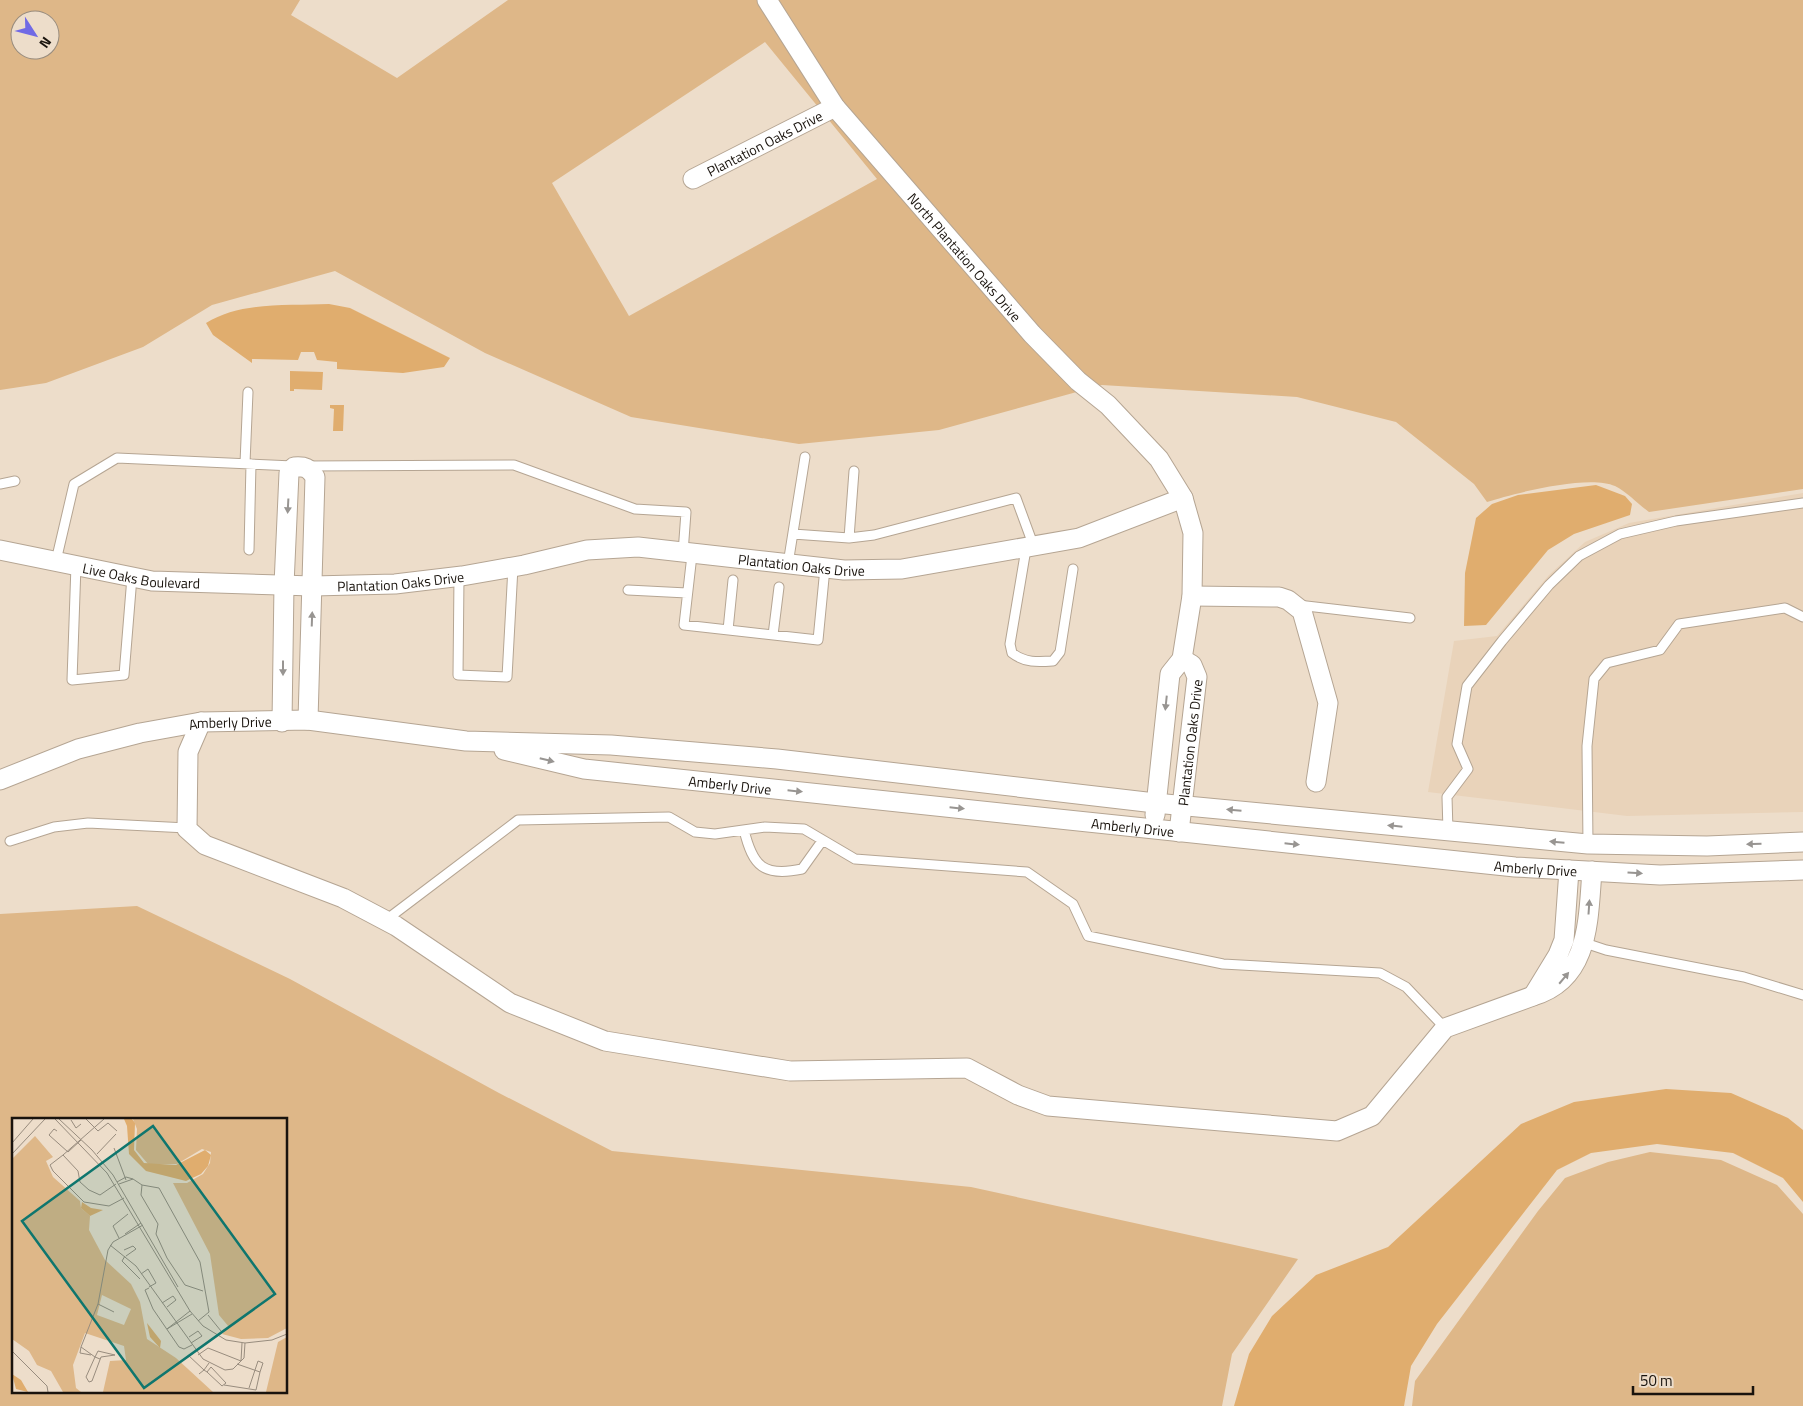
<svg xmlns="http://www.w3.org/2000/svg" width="1803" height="1406" font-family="'Titillium Web',sans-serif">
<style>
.built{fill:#e9d3ba}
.green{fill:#deb788;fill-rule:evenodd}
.water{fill:#e0ad6e}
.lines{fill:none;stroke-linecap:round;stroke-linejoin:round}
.lane-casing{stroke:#b5a593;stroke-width:11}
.street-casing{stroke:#b5a593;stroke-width:21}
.lane{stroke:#fff;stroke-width:9}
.street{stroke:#fff;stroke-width:19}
.oneway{fill:#989592}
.labels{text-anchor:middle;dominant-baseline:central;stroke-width:4.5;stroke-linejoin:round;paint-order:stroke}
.street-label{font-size:14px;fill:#19130d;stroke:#edddca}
.inset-road{fill:none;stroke:#988c7e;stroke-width:1}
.view{fill:#0f766e;fill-opacity:0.15;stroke:#0f766e;stroke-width:2.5}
.inset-edge{fill:none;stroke:#19130d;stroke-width:2.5}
</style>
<rect width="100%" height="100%" fill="#edddca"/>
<path class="built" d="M 1803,493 L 1803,812 L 1627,816 L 1428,792 L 1454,641 L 1497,636 L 1549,575 L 1585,542 L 1629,523 Z"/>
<path class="green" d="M 0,0 L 300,0 L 291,15 L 397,78 L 508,0 L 1803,0 L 1803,489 L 1649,512 C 1638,504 1627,492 1615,486 C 1589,474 1515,493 1487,502 L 1474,484 L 1396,422 L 1297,397 L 1102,385 L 939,430 L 799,444 L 631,417 L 485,353 L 335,271 L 212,305 L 143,347 L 46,383 L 0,390 ZM 20,20 L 50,20 L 50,50 L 20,50 ZM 765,42 L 877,179 L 629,316 L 552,183 Z
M 137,906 L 290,979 L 499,1093 L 612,1151 L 971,1187 L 1298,1259 L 1232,1354 L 1222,1406 L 0,1406 L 0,914 ZM 14,1120 L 286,1120 L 286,1392 L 14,1392 Z
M 1650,1152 L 1721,1160 L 1777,1185 L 1803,1214 L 1803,1406 L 1412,1406 L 1415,1381 L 1538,1211 L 1565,1178 L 1608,1162 Z"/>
<path class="water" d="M 329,304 L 350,308 L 450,358 L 444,367 L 403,373 L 337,369 L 337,362 L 317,360 L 314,352 L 301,352 L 298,360 L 252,359 L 252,363 L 213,335 L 206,323 C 241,301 288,306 329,304 Z
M 290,371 L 323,372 L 322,390 L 294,389 L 294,391 L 290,391 Z
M 330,405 L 344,405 L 343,431 L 333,431 L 334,409 L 330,408 Z
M 1596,485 L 1625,496 L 1632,504 L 1630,515 L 1574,534 L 1548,550 L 1486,625 L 1464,626 L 1465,573 L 1476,518 L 1492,504 L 1518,495 Z
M 1666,1089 L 1731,1093 L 1788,1118 L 1803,1130 L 1803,1202 L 1783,1178 L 1733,1153 L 1657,1144 L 1591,1153 L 1557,1170 L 1437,1324 L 1411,1366 L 1404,1406 L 1234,1406 L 1249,1354 L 1272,1316 L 1316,1275 L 1388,1247 L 1521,1124 L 1574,1102 Z"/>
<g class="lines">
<defs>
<path id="lane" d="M 245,463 L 248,392
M 306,466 L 514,465 L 635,509 L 686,512 L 683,553
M 0,484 L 15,481
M 793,534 L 849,538 L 874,535 L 1016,498 L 1034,547
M 849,538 L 854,471
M 1026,549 L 1010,644 L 1012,653 C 1025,663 1038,662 1053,661 L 1060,652 L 1073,569
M 249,550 L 251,464
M 692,555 L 684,625 L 818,640 L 825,568
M 56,561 L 74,484 L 117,458 L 293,466
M 788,564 L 805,457
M 76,565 L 72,680 L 124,675 L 132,577
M 459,577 L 458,675 L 507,677 L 513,567
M 628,590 L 687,593
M 1298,605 L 1410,618
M 728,630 L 733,580
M 773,635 L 779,587
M 744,830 C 753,867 764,877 802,869 L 822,841
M 1448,831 L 1447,797 L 1468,769 L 1457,744 L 1467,686 L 1502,641 L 1549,585 L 1579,556 L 1620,534 L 1676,521 L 1803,503
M 10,841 L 54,827 L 88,823 L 187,828
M 1588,844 L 1587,746 L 1594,679 L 1607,663 L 1660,650 L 1679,624 L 1785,608 L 1803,617
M 386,920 L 518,820 L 669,817 L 695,832 L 715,834 L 765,827 L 804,829 L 855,859 L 1027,872 L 1073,904 L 1088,936 L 1223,964 L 1380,973 L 1406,987 L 1445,1028
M 1585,943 L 1606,950 L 1744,977 L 1803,995"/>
<g id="street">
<path id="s1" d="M 767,0 L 835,107 L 1032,334 L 1078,381 L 1108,405 L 1159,459 L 1183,498 L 1193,533 L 1192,596 L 1182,659 L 1170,674 L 1155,815"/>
<path id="s2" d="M 693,179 L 835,107"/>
<path id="s3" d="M 0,550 L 152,581 L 313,586 L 395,584 L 462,576 L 524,565 L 587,550 L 638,547 L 844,570 L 902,569 L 1079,538 L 1183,498"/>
<path d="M 1192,596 L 1279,597 L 1288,600 L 1302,611 L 1328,703 L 1316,782"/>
<path d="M 201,722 L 188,752 L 187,829 L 205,845 L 343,898 L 396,926 L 510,1003 L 605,1041 L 790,1071 L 967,1068 L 1018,1095 L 1048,1106 L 1337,1131 L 1372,1116 L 1445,1028 L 1533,996"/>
<path d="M 282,722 L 284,585 L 289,473 L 294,467 C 305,466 309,468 315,477 L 308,720"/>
<path id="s4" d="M 504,750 L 584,769 L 1515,867 L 1660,875 L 1803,870"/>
<path id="s5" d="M 0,780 L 78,749 L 140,733 L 201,722 L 308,720 L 466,741 L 611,745 L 777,759 L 1155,803 L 1588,844 L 1707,846 L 1803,842"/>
<path id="s6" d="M 1179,832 L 1197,677 L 1192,665 L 1182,659"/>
<path d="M 1569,870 L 1564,940 L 1558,955 L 1533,996 C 1590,979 1588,920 1592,871"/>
</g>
</defs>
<use href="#lane" class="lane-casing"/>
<use href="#street" class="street-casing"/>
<use href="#lane" class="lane"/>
<use href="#street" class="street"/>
</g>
<defs><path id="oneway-solid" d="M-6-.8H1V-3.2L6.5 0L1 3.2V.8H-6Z" transform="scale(1.25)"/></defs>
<g class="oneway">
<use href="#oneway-solid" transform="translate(288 506) rotate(93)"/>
<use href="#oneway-solid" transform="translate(312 619) rotate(-88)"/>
<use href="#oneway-solid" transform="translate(283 668) rotate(90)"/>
<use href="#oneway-solid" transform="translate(1166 703) rotate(96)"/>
<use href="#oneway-solid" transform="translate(547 760) rotate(14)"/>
<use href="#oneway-solid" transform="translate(795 791) rotate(6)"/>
<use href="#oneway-solid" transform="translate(957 808) rotate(6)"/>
<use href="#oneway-solid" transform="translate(1234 810) rotate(-175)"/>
<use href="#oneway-solid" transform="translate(1395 826) rotate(-174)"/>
<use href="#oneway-solid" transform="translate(1557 842) rotate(-175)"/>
<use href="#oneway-solid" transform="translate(1292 844) rotate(6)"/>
<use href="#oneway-solid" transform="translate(1754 844) rotate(178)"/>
<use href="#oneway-solid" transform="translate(1635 873) rotate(4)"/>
<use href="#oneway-solid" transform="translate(1589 907) rotate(-86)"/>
<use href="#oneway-solid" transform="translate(1564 978) rotate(-50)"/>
</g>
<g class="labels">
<g class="street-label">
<text stroke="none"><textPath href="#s2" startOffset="80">Plantation Oaks Drive</textPath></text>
<text stroke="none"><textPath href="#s1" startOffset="325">North Plantation Oaks Drive</textPath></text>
<text stroke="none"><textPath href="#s3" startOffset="809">Plantation Oaks Drive</textPath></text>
<text stroke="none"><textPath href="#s3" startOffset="144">Live Oaks Boulevard</textPath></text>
<text stroke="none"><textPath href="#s3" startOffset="404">Plantation Oaks Drive</textPath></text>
<text stroke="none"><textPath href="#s5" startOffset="239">Amberly Drive</textPath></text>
<text stroke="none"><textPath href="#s6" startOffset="90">Plantation Oaks Drive</textPath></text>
<text stroke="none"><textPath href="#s4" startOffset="229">Amberly Drive</textPath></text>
<text stroke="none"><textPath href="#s4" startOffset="634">Amberly Drive</textPath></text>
<text stroke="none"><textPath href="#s4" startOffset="1039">Amberly Drive</textPath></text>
</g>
</g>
<g transform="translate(12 1118)">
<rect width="275" height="275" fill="#edddca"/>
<path d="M 121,1 L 275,1 L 275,210 L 256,220 L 229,221 L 210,216 L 217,209 L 207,197 L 198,136 L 161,65 L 175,65 L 191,56 L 198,45 L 199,34 L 190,31 L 165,46 L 136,46 L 124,32 L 125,11 ZM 23,18 L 41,39 L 34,43 L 41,59 L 68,83 L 69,90 L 78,98 L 77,112 L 93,142 L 119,166 L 128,184 L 135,221 L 164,240 L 201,274 L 91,274 L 98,243 L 114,242 L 112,228 L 73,215 L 61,247 L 64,270 L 69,274 L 51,274 L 39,253 L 25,247 L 17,233 L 0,221 L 0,41 ZM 90,177 L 119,191 L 112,207 L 85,197 ZM 275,219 L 275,274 L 254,274 L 266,224 Z" fill="#deb788" fill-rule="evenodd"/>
<path d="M 112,1 L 120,1 L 123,5 L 122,32 L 132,45 L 164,47 L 193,32 L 199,37 L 196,48 L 189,56 L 174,63 L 134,53 L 117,36 L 115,8 ZM 70,84 L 79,90 L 91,92 L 78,98 L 69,90 ZM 135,205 L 149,223 L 148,230 L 138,219 ZM 0,256 L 9,262 L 16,274 L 4,271 Z" fill="#e0ad6e"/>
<path class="inset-road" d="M 43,1 L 95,55 L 178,193 L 191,208 L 214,222 L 233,225 L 260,222 L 275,216M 47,1 L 80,32 L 101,57 L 166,169M 74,1 L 86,13 L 96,5 L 105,13M 92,1 L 51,37 L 66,53 L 68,64 L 77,72 L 88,77 L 104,66M 59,2 L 64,10 L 69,6M 45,13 L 42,11 L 37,17 L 56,34M 0,25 L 21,1M 102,30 L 114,62M 56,34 L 69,22M 0,36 L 33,1M 85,36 L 104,16M 51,37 L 38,47 L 41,53 L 72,84 L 97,88 L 112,80M 121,61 L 130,67 L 147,70 L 188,144 L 197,194 L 186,203M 105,64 L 114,59 L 121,61 L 107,66M 130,67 L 129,77 L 146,106 L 144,116 L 155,140 L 173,167 L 191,173M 113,116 L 129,105M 107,120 L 101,108 L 116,96M 98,127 L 124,148 L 191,241 L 213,252 L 221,251 L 232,240 L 233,225M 112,132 L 121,128 L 124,131 L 114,138M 113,138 L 110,143 L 128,161M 129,156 L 136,151 L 144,165 L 137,169M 137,170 L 133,172 L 141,191 L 167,229 L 172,231 L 180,227M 150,185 L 161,178 L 164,182 L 155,189M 86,186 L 102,194M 196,197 L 209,213M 155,211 L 180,196M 155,211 L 178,193M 177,219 L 186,213 L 190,218 L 179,225M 69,229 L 68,235 L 79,237M 0,233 L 35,268 L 36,274M 176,237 L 192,252 L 187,256M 186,237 L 196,230 L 229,243M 88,241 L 83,239 L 86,233 L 103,237 L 89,239 L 80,263 L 77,264 L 74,259 L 83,239 L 69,229 L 86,186 L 96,132 L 101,124 L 131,107M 229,243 L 230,225M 195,254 L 199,249 L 214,265 L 210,268 L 195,254 L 192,252 L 197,245M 212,267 L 244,272 L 248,254 L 225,246M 237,270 L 246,243 L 251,245 L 248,254"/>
<path class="view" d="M 141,8 L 263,176 L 132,270 L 10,103 Z"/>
<rect width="275" height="275" class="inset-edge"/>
</g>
<g transform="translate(35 35) rotate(126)"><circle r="24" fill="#edddca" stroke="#988c7e"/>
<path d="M0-4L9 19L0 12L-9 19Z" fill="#716ae5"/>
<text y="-8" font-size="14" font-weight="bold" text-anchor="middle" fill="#19130d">N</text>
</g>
<path d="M1633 1386v8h120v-8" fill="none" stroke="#19130d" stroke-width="2.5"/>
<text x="1640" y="1386" font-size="15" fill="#19130d" stroke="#edddca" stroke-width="4" paint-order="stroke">50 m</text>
</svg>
